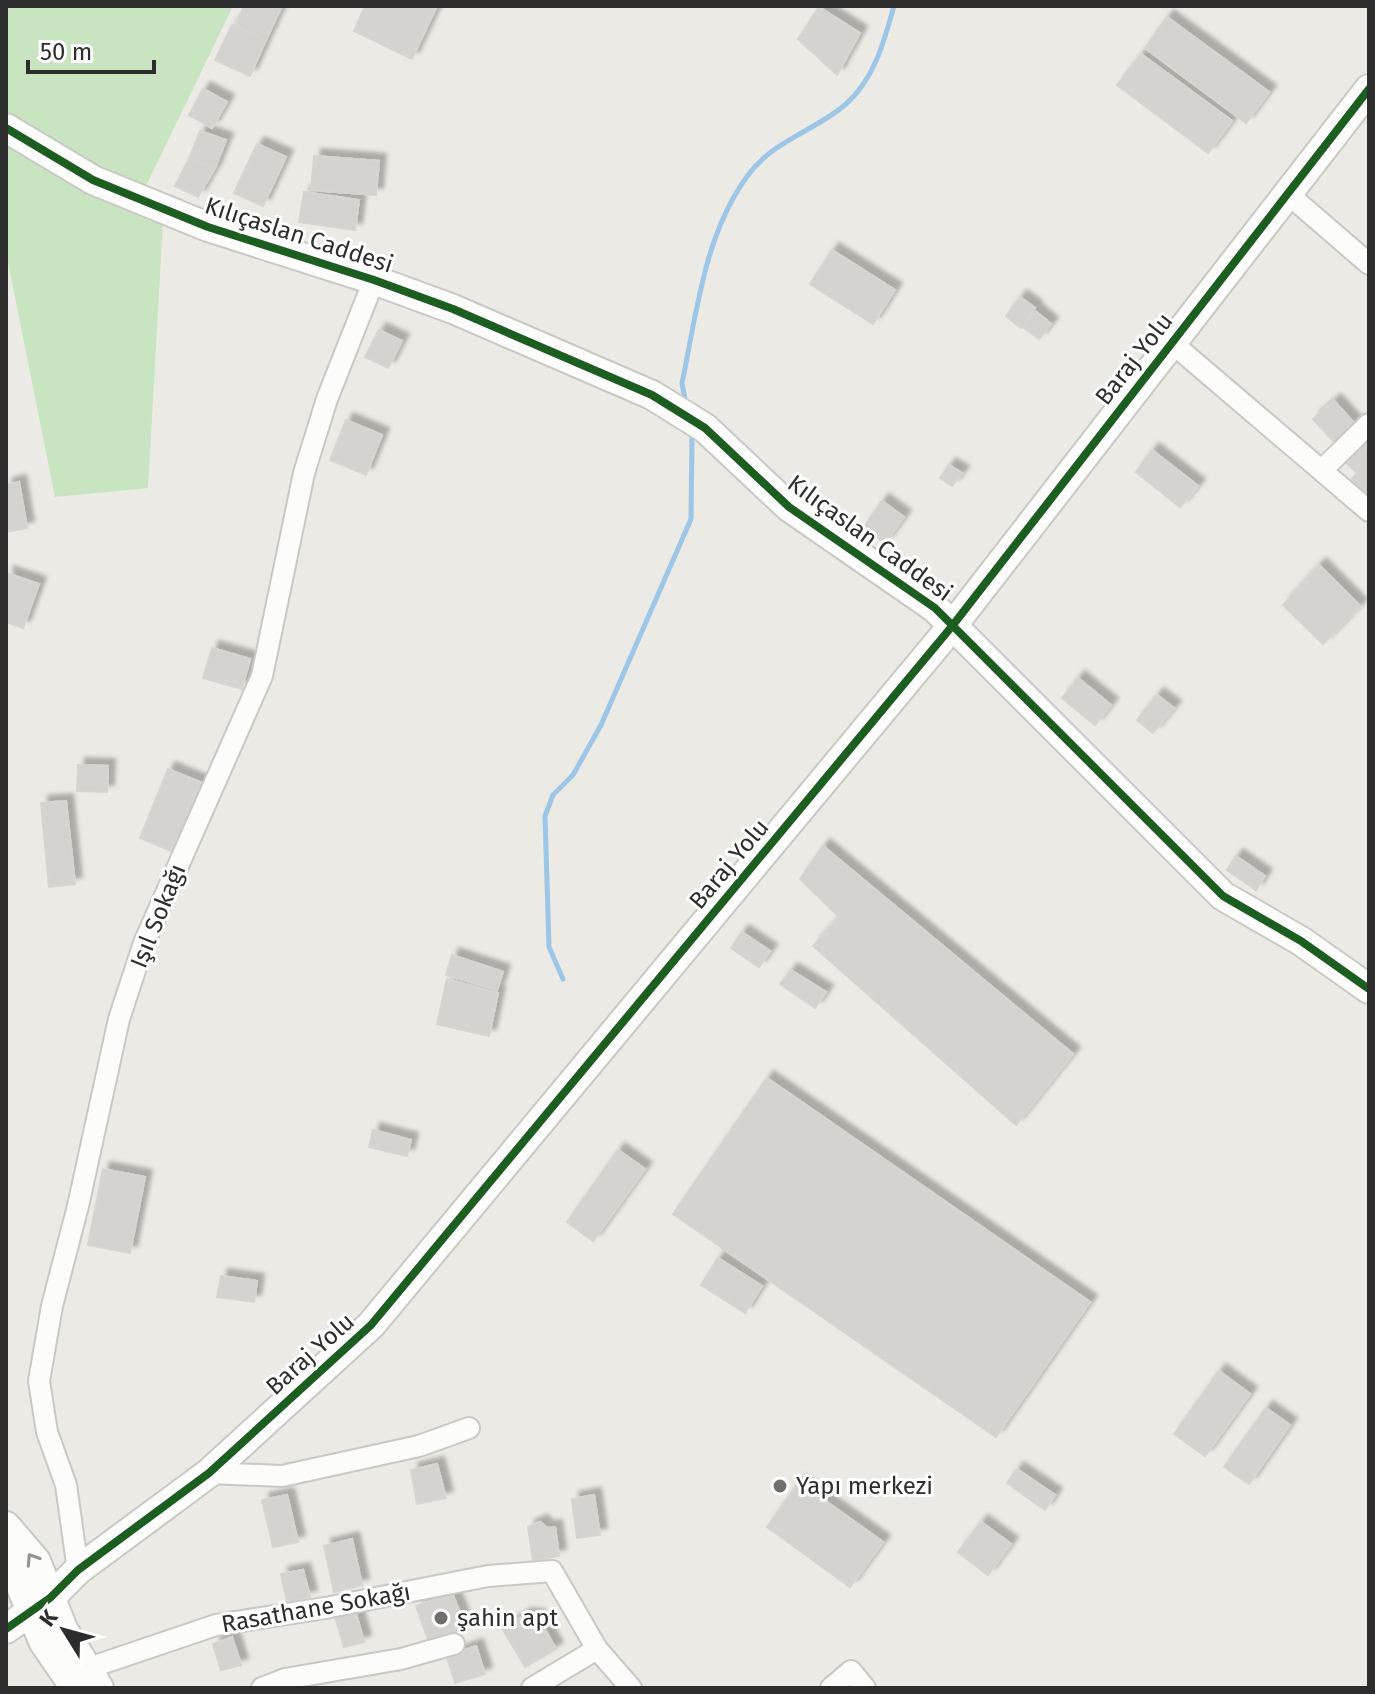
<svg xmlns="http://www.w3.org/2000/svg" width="1375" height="1694" font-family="'Fira Sans',sans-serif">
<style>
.green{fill:#c8e4c0}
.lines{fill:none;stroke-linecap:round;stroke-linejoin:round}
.stream{stroke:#9dc6e7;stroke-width:5}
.building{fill:#d4d3cf;stroke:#d6d5d0;stroke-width:2;filter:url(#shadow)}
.street-casing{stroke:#c9c8c7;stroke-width:24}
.secondary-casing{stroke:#c9c8c7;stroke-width:32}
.street{stroke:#fcfcfb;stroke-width:20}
.secondary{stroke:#fcfcfb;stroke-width:28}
.cycleway-casing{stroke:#fff;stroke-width:13}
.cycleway{stroke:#1b5e20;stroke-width:8}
.oneway{stroke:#949494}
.poi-dot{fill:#706f6d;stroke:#fff;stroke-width:3}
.labels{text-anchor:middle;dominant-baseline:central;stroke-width:6;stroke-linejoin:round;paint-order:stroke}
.street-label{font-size:24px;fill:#2d2d2d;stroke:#fff}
.poi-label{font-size:24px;fill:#2d2d2d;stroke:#fff;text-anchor:start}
</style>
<defs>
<filter id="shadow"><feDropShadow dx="7" dy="-7" stdDeviation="2" flood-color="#0004"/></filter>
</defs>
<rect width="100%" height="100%" fill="#ebeae4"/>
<path class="green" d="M 6,6 L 233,6 L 143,192 L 141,215 L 163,222 L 148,488 L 55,497 L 6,252 Z"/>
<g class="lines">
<path class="stream" d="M 685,399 L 682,383 C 697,312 704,235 748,175 C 774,140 815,131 846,104 C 875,78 884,41 894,6
M 563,979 L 549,947 L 545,816 L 553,795 L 573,775 L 601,725 L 691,519 L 692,436"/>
</g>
<path class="building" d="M 244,6 L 281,8 L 266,40 L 235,26 Z
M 365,6 L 437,6 L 412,59 L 354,31 Z
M 819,7 L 860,33 L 837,75 L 798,39 Z
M 1167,17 L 1269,92 L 1246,123 L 1145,48 Z
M 232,25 L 266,40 L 250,76 L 215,60 Z
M 1141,54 L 1232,121 L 1208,153 L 1117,85 Z
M 203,89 L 227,102 L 212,128 L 189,115 Z
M 200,131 L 226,140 L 215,168 L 189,159 Z
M 257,144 L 286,157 L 263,206 L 234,193 Z
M 314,156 L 379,161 L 376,195 L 311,190 Z
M 189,159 L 215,168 L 198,197 L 175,186 Z
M 304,192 L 359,200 L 355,230 L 299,222 Z
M 832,250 L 895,290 L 873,324 L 810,284 Z
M 1020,297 L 1035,308 L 1021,328 L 1006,316 Z
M 1035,311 L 1051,324 L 1039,339 L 1023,327 Z
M 379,330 L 402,341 L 388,368 L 365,357 Z
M 1334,401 L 1354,423 L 1334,442 L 1313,419 Z
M 346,420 L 382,435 L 366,475 L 330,460 Z
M 1363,439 L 1369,444 L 1369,495 L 1351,480 L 1357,473 L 1345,462 Z
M 1152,450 L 1198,486 L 1180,507 L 1136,472 Z
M 949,465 L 962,473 L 952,486 L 940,478 Z
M 19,482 L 27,528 L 6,532 L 6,485 Z
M 882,501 L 904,517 L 885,543 L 864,527 Z
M 1319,565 L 1360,606 L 1323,644 L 1283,605 Z
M 7,573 L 39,584 L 23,628 L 6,622 Z
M 212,648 L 250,659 L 242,689 L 203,678 Z
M 1078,678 L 1111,705 L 1095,725 L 1062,698 Z
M 1157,695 L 1174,708 L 1153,733 L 1137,720 Z
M 78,765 L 108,766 L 107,792 L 77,791 Z
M 168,769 L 205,784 L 176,853 L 140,838 Z
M 66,801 L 75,884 L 49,887 L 41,803 Z
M 823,846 L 1073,1054 L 1016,1125 L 813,946 L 839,917 L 800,879 Z
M 1236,856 L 1265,876 L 1256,890 L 1227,870 Z
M 742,932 L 770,951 L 759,967 L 731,948 Z
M 452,955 L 503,972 L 497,990 L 446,975 Z
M 791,970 L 826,992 L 815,1008 L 780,984 Z
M 447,979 L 498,993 L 489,1036 L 437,1024 Z
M 767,1078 L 1090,1302 L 996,1437 L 673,1214 Z
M 373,1130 L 411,1140 L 407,1156 L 369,1147 Z
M 618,1150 L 645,1169 L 593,1241 L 567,1222 Z
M 103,1169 L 145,1177 L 130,1253 L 88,1245 Z
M 718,1258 L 762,1286 L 745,1313 L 701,1285 Z
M 221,1276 L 257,1281 L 254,1302 L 217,1297 Z
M 1219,1371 L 1250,1394 L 1205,1456 L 1174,1434 Z
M 1266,1408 L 1290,1425 L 1249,1484 L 1224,1467 Z
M 437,1464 L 446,1498 L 417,1504 L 411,1470 Z
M 1017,1469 L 1055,1495 L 1045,1510 L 1007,1483 Z
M 799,1482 L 883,1542 L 850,1587 L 767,1527 Z
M 287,1495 L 298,1542 L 273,1547 L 262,1500 Z
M 594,1495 L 600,1535 L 577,1538 L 572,1499 Z
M 540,1522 L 547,1528 L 555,1527 L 559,1556 L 533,1560 L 528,1527 Z
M 981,1522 L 1011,1544 L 988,1575 L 958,1552 Z
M 352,1539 L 362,1585 L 334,1592 L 324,1546 Z
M 303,1570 L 310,1597 L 287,1601 L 281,1574 Z
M 452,1593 L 467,1630 L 430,1645 L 416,1606 Z
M 355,1610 L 364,1642 L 344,1647 L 335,1616 Z
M 525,1615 L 538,1617 L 556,1649 L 525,1667 L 502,1628 Z
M 232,1637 L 241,1665 L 221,1670 L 213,1644 Z
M 476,1646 L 485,1674 L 455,1683 L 447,1656 Z"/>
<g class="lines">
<defs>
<path id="street" d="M 1288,194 L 1369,264
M 1172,343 L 1369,511
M 1322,470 L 1369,424
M 209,1473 L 282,1476 L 419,1446 L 469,1428
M 78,1570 L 66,1485 L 47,1432 L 39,1381 L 52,1306 L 78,1206 L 119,1019 L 144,943 L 262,676 L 304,473 L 327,399 L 374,280
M 86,1669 L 216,1625 L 325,1608 L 488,1576 L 552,1571 L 597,1649 L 631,1688
M 262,1688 L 285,1679 L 401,1659 L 454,1644
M 532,1688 L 597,1649
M 831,1688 L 851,1671 L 865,1688"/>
<path id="secondary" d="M 6,128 L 93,180 L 208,227 L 374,280 L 453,309 L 652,395 L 705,428 L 789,507 L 935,608 L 1223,896 L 1301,941 L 1369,989
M 6,1526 L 36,1561 L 63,1629 L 99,1688
M 6,1561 L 15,1572 L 43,1641 L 75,1688
M 6,1629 L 50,1598 L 78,1570 L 209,1473 L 371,1325 L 953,625 L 1369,89"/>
</defs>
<use href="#street" class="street-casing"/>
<use href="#secondary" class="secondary-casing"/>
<use href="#street" class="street"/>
<use href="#secondary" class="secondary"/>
<defs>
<path id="cycleway" d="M 6,128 L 93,180 L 208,227 L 374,280 L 453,309 L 652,395 L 705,428 L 789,507 L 935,608 L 1223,896 L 1301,941 L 1369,989
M 6,1629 L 50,1598 L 78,1570 L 209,1473 L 371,1325 L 953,625 L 1369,89"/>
</defs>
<use href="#cycleway" class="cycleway-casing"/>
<use href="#cycleway" class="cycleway"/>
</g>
<defs><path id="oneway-chevron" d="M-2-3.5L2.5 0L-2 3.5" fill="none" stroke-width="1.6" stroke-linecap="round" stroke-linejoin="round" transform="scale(2)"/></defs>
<use class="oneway" href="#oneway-chevron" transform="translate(32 1559) rotate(-123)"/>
<g class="poi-dot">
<circle cx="780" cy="1486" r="8"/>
<circle cx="441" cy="1618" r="8"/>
</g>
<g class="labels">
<g class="street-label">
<text transform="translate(299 235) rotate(18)">Kılıçaslan Caddesi</text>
<text transform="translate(1134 359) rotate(-52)">Baraj Yolu</text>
<text transform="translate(870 538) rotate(36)">Kılıçaslan Caddesi</text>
<text transform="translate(729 864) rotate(-50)">Baraj Yolu</text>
<text transform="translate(158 916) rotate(-68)">Işıl Sokağı</text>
<text transform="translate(310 1354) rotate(-42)">Baraj Yolu</text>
<text transform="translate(316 1608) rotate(-10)">Rasathane Sokağı</text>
</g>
<g class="poi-label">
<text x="796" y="1486">Yapı merkezi</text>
<text x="457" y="1618">şahin apt</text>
</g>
</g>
<rect width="1375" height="1694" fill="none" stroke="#2d2d2d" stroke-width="16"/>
<g transform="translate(64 1630) rotate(307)" stroke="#ffffff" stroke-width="6" paint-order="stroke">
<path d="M0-6L14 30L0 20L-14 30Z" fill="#2d2d2d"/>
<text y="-12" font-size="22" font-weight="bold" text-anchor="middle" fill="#2d2d2d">K</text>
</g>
<path d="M28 60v12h126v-12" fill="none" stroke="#2d2d2d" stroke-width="4"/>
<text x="40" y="60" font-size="24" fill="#2d2d2d" stroke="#ffffff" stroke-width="6" paint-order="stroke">50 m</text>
</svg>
